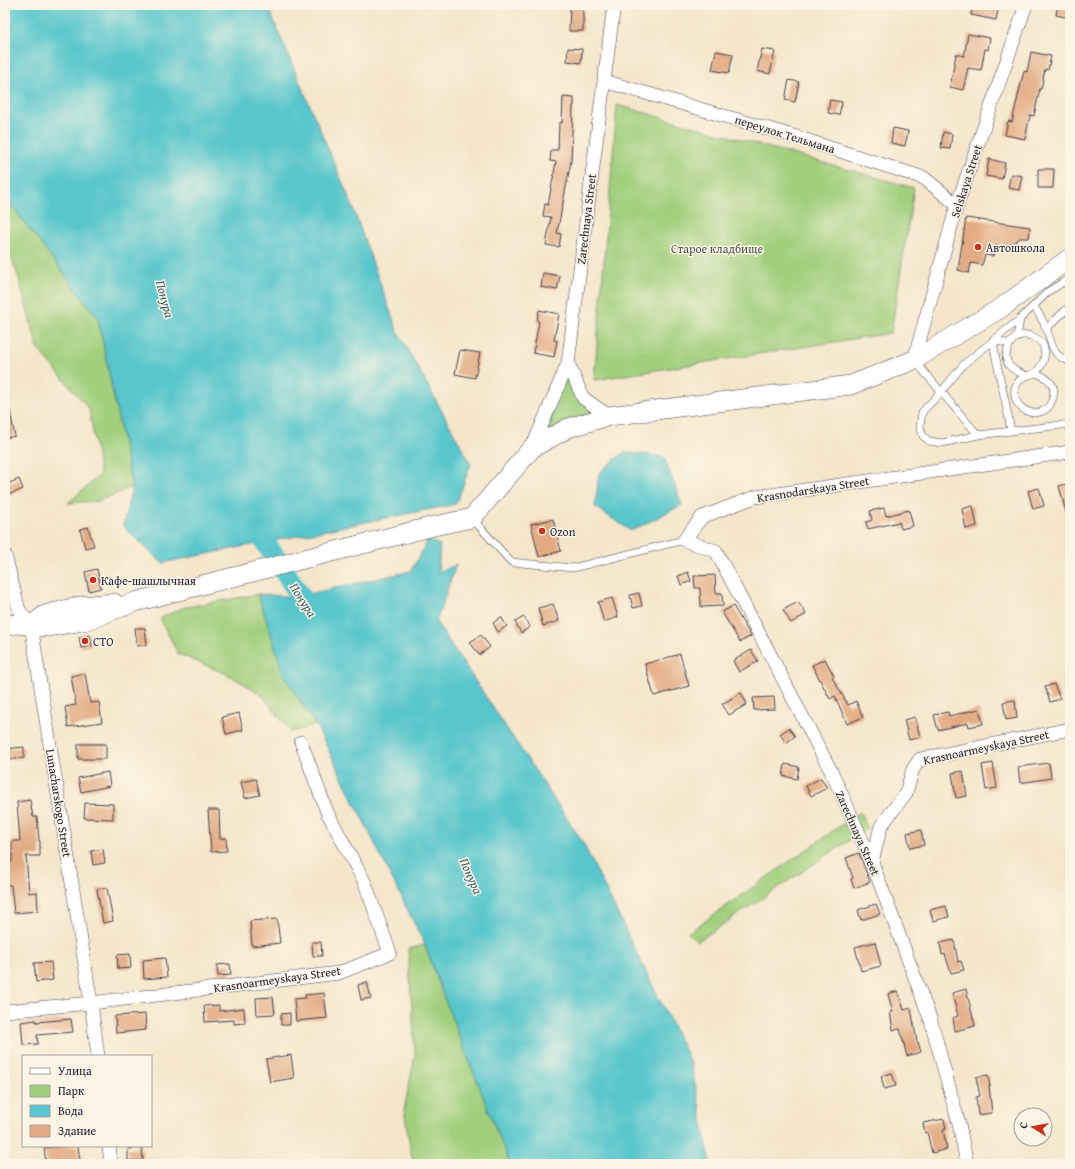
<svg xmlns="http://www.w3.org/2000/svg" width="1075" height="1169" font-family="'Gentium Book Plus',serif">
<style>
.green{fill:#a1cf7d;stroke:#62785c}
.water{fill:#58c6cc;stroke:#3d7484}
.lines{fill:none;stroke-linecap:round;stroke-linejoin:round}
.river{stroke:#58c6cc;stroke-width:21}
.building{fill:#e3ab83}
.lane-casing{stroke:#423f51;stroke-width:8}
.street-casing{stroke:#423f51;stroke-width:14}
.secondary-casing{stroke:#423f51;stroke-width:20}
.lane{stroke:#fff;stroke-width:7}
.street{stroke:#fff;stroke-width:13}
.secondary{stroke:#fff;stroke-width:19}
.poi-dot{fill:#c8321e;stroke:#fcf5e5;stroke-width:1.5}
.labels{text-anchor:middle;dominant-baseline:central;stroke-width:3;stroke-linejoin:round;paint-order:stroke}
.street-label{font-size:12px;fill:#22223b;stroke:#fcf5e5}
.poi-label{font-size:12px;fill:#22223b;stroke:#fcf5e5;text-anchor:start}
.park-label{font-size:12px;fill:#48564f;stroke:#fcf5e5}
.water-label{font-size:13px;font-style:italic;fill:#355b6e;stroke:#fcf5e5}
</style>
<rect width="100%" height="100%" fill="#fcf5e5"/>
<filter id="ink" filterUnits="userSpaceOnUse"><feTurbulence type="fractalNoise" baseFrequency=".025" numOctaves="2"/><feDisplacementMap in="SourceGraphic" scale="8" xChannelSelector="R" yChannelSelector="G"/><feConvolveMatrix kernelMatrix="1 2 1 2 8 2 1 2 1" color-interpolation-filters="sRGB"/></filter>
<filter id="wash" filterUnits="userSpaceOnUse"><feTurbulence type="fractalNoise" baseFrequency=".012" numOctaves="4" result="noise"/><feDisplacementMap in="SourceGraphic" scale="16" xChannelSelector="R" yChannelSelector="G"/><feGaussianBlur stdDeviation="0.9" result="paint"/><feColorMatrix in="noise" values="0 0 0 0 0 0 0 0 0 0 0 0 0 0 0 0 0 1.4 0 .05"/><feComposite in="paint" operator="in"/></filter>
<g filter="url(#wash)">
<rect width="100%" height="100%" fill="#f5e6cb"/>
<path class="green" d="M 617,105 L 914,188 L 891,333 L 594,380 Z
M 5,197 L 98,318 L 132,487 L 99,501 L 68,503 L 100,475 L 89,409 L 38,349 L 18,275 L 5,242 Z
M 568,363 L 583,398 L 609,416 L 532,448 Z
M 258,594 L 284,675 L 316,725 L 291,732 L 261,694 L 229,675 L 178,654 L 160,618 L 182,608 Z
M 860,812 L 868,828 L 698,941 L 688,933 Z
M 425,945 L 448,1008 L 510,1164 L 413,1164 L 404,1110 L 415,1055 L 408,949 Z"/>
<path class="water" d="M 5,5 L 267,5 L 350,200 L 397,330 L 471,464 L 456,504 L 162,563 L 123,526 L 132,487 L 98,318 L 5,197 Z
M 624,452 L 664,457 L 682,505 L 631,531 L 595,507 L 599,473 Z
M 428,540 L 440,545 L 438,572 L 456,565 L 436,622 L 582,841 L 691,1064 L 711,1164 L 510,1164 L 448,1008 L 425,945 L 316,725 L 284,675 L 258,594 L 295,597 L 411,571 Z"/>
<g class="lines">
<path class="river" d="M 250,519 L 315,618"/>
</g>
<g id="blocks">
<path class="building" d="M 973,5 L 999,5 L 996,20 L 971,15 Z
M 1058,5 L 1070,5 L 1070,18 L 1056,15 Z
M 570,7 L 583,8 L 583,31 L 569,31 Z
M 968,34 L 990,38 L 988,50 L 985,49 L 981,70 L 968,68 L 963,90 L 950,87 L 956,54 L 964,56 Z
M 568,48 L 582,49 L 581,63 L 567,61 Z
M 762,49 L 775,51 L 770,74 L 757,71 Z
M 716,51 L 733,54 L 729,73 L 712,70 Z
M 1031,52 L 1051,56 L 1048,70 L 1045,69 L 1041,89 L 1040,88 L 1034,116 L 1030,115 L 1025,139 L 1005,135 L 1008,121 L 1012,122 L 1024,71 L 1027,72 Z
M 789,80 L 799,82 L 795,102 L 785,100 Z
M 563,97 L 574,98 L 574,106 L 573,106 L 571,161 L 557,233 L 561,234 L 559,247 L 546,245 L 551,217 L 543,216 L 545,204 L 548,205 L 556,162 L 550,161 L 551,150 L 558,150 L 559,123 L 562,123 Z
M 830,100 L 842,102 L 839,115 L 828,113 Z
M 893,128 L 908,131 L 905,146 L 891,143 Z
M 943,132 L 952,134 L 950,149 L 941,148 Z
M 989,159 L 1005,163 L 1002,179 L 986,176 Z
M 1038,169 L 1054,169 L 1053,188 L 1038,188 Z
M 1011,174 L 1022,176 L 1019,190 L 1008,188 Z
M 966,218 L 1030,227 L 1029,238 L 1020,238 L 1007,248 L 996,245 L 993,256 L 985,255 L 982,265 L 971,263 L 969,273 L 958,270 Z
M 543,273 L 560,276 L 557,290 L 541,287 Z
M 539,310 L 559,314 L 554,340 L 557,341 L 554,357 L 533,353 L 539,322 L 537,321 Z
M 460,350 L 480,353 L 475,378 L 455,374 Z
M 9,407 L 15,436 L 5,438 L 5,408 Z
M 19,479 L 23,489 L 5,496 L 5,485 Z
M 1070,483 L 1070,515 L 1067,516 L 1059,486 Z
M 1039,488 L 1044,506 L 1033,509 L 1028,491 Z
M 973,506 L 977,526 L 966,529 L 962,509 Z
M 884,508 L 886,516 L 909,510 L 913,526 L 901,529 L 899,522 L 868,529 L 866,522 L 872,520 L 870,511 Z
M 553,519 L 561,551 L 539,557 L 531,524 Z
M 88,527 L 94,546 L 85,548 L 80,529 Z
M 97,569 L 101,588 L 89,591 L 85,572 Z
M 688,572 L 691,581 L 681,585 L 678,576 Z
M 715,575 L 716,593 L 722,593 L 723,606 L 701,607 L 700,588 L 695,588 L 694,576 Z
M 639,593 L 642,606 L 633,608 L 630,595 Z
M 612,598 L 618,617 L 604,622 L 598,602 Z
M 798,602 L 806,614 L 791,623 L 783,610 Z
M 553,604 L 559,621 L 543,626 L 538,608 Z
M 733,606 L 751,636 L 740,642 L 722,612 Z
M 501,617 L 507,626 L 498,632 L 493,623 Z
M 524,617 L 530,627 L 521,633 L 515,622 Z
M 135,628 L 145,628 L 147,645 L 137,646 Z
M 90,635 L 92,646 L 81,648 L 79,637 Z
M 481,635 L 490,647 L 479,655 L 470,642 Z
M 751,650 L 758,661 L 739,672 L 733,661 Z
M 680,654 L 689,686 L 654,696 L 645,664 Z
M 825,659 L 834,676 L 832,677 L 848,705 L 856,701 L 863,717 L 847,724 L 835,696 L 830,699 L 812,665 Z
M 85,673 L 90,703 L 99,702 L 102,722 L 68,727 L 65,707 L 76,705 L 71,676 Z
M 1054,684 L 1060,699 L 1050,702 L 1045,687 Z
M 741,693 L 747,704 L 729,715 L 722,704 Z
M 774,697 L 775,709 L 754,710 L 753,698 Z
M 1015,700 L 1017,718 L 1006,720 L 1003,702 Z
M 979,709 L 983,724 L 969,727 L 968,723 L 938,730 L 934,715 L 948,712 L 949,716 Z
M 239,713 L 243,730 L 226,734 L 222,717 Z
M 915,717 L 920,737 L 909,740 L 904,720 Z
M 789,728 L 795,736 L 786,743 L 780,734 Z
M 78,744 L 106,744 L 106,759 L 78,759 Z
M 24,747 L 24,758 L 5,760 L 5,749 Z
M 993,763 L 997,788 L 986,790 L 982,765 Z
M 1049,763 L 1051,778 L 1020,783 L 1018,767 Z
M 785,764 L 799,767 L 797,779 L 783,776 Z
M 963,771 L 967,796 L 956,798 L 952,773 Z
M 108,772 L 110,786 L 81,792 L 78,778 Z
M 821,778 L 827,788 L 811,796 L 806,786 Z
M 256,779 L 260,795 L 245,798 L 241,782 Z
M 30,800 L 33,817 L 37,817 L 39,841 L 40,841 L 40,856 L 26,856 L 29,893 L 37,892 L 38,911 L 14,913 L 11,885 L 5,885 L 5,863 L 12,862 L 12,841 L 20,841 L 17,802 Z
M 85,803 L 113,804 L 113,819 L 84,818 Z
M 208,810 L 219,810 L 220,839 L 226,838 L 227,851 L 211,852 Z
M 921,830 L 924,845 L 910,848 L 907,833 Z
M 103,849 L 105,863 L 93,865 L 91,851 Z
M 859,853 L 870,882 L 854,888 L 851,879 L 853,878 L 846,858 Z
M 107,888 L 113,921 L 103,923 L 97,889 Z
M 876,904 L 880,914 L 861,920 L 858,910 Z
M 946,906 L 949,917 L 933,921 L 930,910 Z
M 277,919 L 280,943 L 252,946 L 250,921 Z
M 954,940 L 958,962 L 961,961 L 964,970 L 951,973 L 945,954 L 942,955 L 940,943 Z
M 312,942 L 321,942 L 322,956 L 313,956 Z
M 875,942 L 881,966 L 861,971 L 855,947 Z
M 130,954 L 131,968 L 118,969 L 117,955 Z
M 165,958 L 167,977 L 144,979 L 143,960 Z
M 51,962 L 53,980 L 36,982 L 34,963 Z
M 230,964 L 231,975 L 218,976 L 217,965 Z
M 367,982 L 371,998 L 361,1000 L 358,985 Z
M 966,989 L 975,1026 L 955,1031 L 953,1018 L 958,1016 L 952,993 Z
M 898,991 L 904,1010 L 911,1008 L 917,1042 L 918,1042 L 921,1052 L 907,1056 L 900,1029 L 893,1030 L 890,1012 L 893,1012 L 888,994 Z
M 324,993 L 327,1018 L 296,1021 L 294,999 L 306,998 L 305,995 Z
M 273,997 L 275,1014 L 257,1015 L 256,998 Z
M 219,1005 L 219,1011 L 244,1008 L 245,1023 L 234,1024 L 234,1020 L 205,1022 L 204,1006 Z
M 290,1013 L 290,1025 L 281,1025 L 281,1014 Z
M 145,1014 L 146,1030 L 116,1033 L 115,1016 Z
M 71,1019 L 73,1032 L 37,1035 L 38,1044 L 23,1045 L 21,1022 L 36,1020 L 36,1022 Z
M 291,1055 L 294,1078 L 270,1082 L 266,1059 Z
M 892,1073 L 896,1086 L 884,1089 L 881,1076 Z
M 988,1075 L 990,1086 L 989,1086 L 992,1113 L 978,1115 L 976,1097 L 980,1096 L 976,1077 Z
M 944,1119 L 946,1129 L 943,1130 L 947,1149 L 932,1153 L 927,1132 L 925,1133 L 923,1123 Z
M 61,1146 L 78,1146 L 80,1161 L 46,1164 L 44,1148 Z
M 142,1148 L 143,1161 L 128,1161 L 128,1149 Z"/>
</g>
</g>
<g filter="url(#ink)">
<use href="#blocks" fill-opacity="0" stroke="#423f51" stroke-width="1"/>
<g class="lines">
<defs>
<path id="lane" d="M 1070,278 L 1049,291 L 1020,319 L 964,364 L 941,392 L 922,412 L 920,426 L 923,436 L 929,441 L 942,443 L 978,435 L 1070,424
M 1034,306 C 1038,313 1043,320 1046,328 C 1053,343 1050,356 1070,361
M 1047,328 L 1070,306
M 1017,337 L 1020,319
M 1010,344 L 993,340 C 997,370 1006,400 1011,431
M 914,360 L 978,435
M 1025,375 C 1011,370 1001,362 1009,346 C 1010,343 1014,339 1017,337 C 1026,332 1042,338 1044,348 C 1046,357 1044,363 1038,370 C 1032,377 1025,373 1018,382 C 1007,398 1024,419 1043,411 C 1052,407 1057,391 1051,383 C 1046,377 1042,375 1035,373
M 472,518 L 511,562 L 573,568 L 684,540"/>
<path id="street" d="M 604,81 L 793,136 L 924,178 L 957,205
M 914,360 L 957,205 L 1026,5
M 609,416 L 583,398 L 568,363 L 604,81 L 614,5
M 532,448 L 568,363
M 5,555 L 19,610 L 31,625 L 91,1003 L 98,1056
M 872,862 L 881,826 L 906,793 L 913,769 L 920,759 L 1070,729
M 5,1011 L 91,1003 L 339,973 L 390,953 L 365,883 L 327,812 L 301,742
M 109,1146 L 111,1164
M 967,1164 L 959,1124 L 931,1021 L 872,862 L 832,773 L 716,551 L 684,540 L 702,517 L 755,497 L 1070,452"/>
<path id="secondary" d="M 5,625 L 17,624 L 48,627 L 84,621 L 135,602 L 434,526 L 472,518 L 532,448 L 568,428 L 609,416 L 851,385 L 914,360 L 1001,308 L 1070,258
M 32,625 L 45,615 L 80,606 L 114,603"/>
</defs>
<use href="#lane" class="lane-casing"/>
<use href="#street" class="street-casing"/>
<use href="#secondary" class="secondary-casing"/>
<use href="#lane" class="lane"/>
<use href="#street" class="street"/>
<use href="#secondary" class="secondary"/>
</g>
</g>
<g class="poi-dot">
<circle cx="978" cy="247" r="4"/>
<circle cx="542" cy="531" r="4"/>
<circle cx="93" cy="580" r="4"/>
<circle cx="85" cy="641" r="4"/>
</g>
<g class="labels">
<g class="street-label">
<text transform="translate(785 134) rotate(17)">переулок Тельмана</text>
<text transform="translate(966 181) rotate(-72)">Selskaya Street</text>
<text transform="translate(586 219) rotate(-83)">Zarechnaya Street</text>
<text transform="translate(813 489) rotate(-9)">Krasnodarskaya Street</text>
<text transform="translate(986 747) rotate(-12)">Krasnoarmeyskaya Street</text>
<text transform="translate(59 803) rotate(81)">Lunacharskogo Street</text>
<text transform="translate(858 833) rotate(66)">Zarechnaya Street</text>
<text transform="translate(277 979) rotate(-8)">Krasnoarmeyskaya Street</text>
</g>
<g class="poi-label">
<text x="986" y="247">Автошкола</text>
<text x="550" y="531">Ozon</text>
<text x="101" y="580">Кафе-шашлычная</text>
<text x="93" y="641">СТО</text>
</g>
<g class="park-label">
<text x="717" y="248">Старое кладбище</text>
</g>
<g class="water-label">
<text transform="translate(165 299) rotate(75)">Понура</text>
<text transform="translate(303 600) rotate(57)">Понура</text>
<text transform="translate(471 876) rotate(66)">Понура</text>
</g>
</g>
<rect width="1075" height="1169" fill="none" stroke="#fcf5e5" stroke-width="20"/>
<rect x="22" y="1055" width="130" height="92" fill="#fcf5e5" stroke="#a5a1a1"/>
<rect x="30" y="1068" width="20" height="6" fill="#ffffff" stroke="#a5a1a1"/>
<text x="58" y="1075" font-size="12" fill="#22223b">Улица</text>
<rect x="30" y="1085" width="20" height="12" fill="#a1cf7d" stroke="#a5a1a1"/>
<text x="58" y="1095" font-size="12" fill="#22223b">Парк</text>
<rect x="30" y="1105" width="20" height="12" fill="#58c6cc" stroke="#a5a1a1"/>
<text x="58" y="1115" font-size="12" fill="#22223b">Вода</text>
<rect x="30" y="1125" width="20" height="12" fill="#e3ab83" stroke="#a5a1a1"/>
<text x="58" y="1135" font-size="12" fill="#22223b">Здание</text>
<g transform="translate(1033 1127) rotate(281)"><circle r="19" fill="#fcf5e5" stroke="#a5a1a1"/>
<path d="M0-3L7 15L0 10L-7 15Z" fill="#c8321e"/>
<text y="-6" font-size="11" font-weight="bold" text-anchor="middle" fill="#22223b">С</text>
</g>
</svg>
